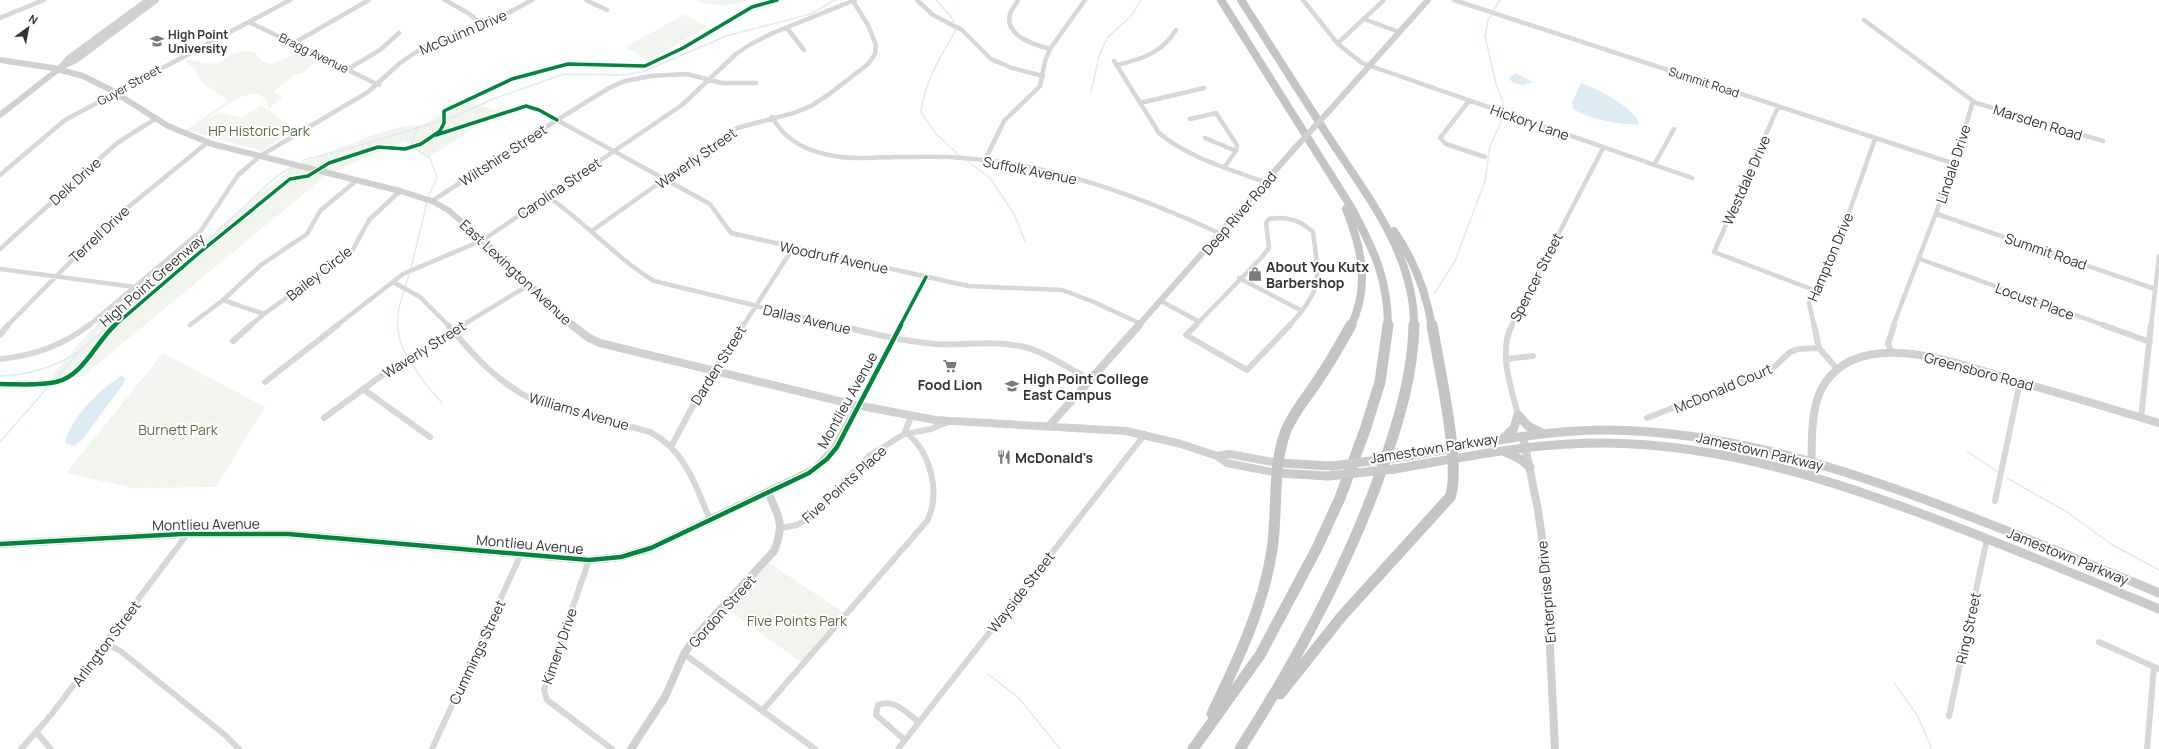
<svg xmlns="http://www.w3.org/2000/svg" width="2159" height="749" font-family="Manrope,sans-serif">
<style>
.green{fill:#f1f5ed}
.water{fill:#ddebf3}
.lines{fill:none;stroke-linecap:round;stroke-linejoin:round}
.stream{stroke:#ddebf3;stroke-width:1.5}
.street-far1{stroke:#d7d7d7;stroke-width:4.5}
.street{stroke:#d7d7d7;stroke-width:6}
.secondary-far1{stroke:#d0d0d0;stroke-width:6}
.secondary{stroke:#d0d0d0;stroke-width:8}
.primary{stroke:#cacaca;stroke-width:9}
.highway-far1{stroke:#c4c4c4;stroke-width:8}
.highway{stroke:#c4c4c4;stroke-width:11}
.secondary-bridge{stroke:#d0d0d0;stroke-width:6}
.primary-bridge{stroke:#cacaca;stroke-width:9}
.cycleway-far1-casing{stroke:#fff;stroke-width:5.5}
.cycleway-casing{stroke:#fff;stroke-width:7}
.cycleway-far1{stroke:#00873e;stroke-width:3.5}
.cycleway{stroke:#00873e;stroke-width:4.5}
.labels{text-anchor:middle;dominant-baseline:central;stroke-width:4;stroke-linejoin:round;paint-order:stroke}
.far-poi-label{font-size:12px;font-weight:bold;fill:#333;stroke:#fff;text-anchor:start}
.far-street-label{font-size:12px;fill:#333;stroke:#fff}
.street-label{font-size:14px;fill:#333;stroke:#fff}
.park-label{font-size:14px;fill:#56703f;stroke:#fff}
.poi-label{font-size:14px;font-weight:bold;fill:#333;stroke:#fff;text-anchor:start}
</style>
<rect width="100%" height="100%" fill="#fff"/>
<path class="green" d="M 695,0 L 749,0 C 733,5 710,8 695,0 Z
M 685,14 L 707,27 L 648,61 L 626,47 Z
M 243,51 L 254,52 L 262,61 L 272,64 L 300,52 L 317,56 L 319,59 L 303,73 L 295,75 L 276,89 L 274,92 L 282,97 L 269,109 C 261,73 220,111 203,121 L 220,112 L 242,118 L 261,105 L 296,129 L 261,151 L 186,130 L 226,102 L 226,99 C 216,90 197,85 196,70 L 184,61 C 196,57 204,66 216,63 C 225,60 231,53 243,51 Z
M 461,101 L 500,111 L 429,157 L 404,141 L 328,174 L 83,376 L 42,387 L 90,331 L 296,165 L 373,135 L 400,127 L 425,124 Z
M 163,353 L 265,407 L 216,487 L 133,488 L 66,473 Z
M 769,563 L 846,614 L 802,663 L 725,607 Z"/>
<path class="water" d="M 1515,73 L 1533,82 L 1523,85 L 1512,82 L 1509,78 Z
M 1581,83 C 1597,89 1635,107 1639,124 C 1621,126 1588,118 1573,109 L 1572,102 Z
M 121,376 L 125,378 L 124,383 L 82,440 L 74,446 L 65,443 C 72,416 98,391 121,376 Z"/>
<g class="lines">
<path class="stream" d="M 936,0 L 951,17 L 955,25
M 957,28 C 941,56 925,80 921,112 L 936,134 L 960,156
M 1091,92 L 1099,56 L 1107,38 L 1131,16 L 1141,0
M 418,127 L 411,146 L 430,158 L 437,177 L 428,198
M 965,159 L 990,178 L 1014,214 L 1025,241
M 303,160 L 355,147 L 456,116 L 493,99 L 564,74 L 626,75 L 645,71 L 726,36 L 811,14 L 835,0
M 411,268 L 427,202
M 1434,294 L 1455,261 L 1485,181 L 1490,146 L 1503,118 L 1503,102 L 1496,84 L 1485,36 L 1488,20 L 1500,0
M 407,357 C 390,325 399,304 410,272
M 410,360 L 423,381 L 442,403
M 0,376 C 29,375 53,368 77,353 L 183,263 L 277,176 L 292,167
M 56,379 L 78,353
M 0,442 L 48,387
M 1967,451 L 1998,472
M 2007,478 L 2067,512 L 2111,544 L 2159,570
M 988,674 L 1019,698 L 1060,749
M 1895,684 L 1917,715 L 1932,749"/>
<path class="street-far1" d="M 445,0 L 468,13 L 483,25
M 586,0 L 607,10
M 917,0 L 933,15 L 962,30 L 991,59 L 1012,68 L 1043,76
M 1018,0 C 1016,4 1012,9 1010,14 C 1004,36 1035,45 1050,49
M 1303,0 L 1338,44 L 1362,63 L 1692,178
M 1454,0 L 1955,164
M 0,18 L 44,0
M 1364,19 L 1399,32
M 1864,20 L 1973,101 L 1955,163 L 1893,326
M 249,22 L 379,85
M 787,28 L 804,50
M 1339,42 L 1384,0
M 294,43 L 369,0
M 1114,61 L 1159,133 C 1189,158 1229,169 1265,182
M 1117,65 C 1142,59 1162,53 1176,30
M 348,69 L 380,50 L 399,33
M 1469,101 L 1440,138 L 1446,144 L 1485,157
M 1973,102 L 2103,141
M 1140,103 L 1204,88
M 1778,107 L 1714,252 L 1814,290
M 772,117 C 783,137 802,149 825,154 C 847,160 871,158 894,157 C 917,157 941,156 964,158 C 1055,165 1139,196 1221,234
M 1190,119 L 1216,113 L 1237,145 L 1236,151 L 1225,166
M 557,120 L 710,204 L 731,233 L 968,286 L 1062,290 L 1094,302 L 1141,324
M 1205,138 L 1236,151
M 985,160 L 1004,121 L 1040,86 L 1045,61 L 1050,49 L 1085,0
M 1654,165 L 1674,129
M 0,175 L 65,120 L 290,0
M 357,180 L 320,211 L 307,234 L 261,265 L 223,300 L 264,314 L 352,251 L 369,220 L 400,191
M 547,196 C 585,222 615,257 654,281 L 840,326
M 432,201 L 557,120 L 609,88 L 625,81 L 651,76 L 687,74 L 722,83 L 756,83
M 1937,214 L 2155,289
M 593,230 L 737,128 L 794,113 L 811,106 L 828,95 L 868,64 L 875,54 L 876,45 L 868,25 L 853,1
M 0,249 L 117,143 L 155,119
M 1920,259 L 2106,326
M 0,269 L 135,287
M 1239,278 L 1302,311
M 393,282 L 420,297 L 449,326
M 1161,301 L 1198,321
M 190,325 L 223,300
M 7,326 L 110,222 L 208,142
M 88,326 L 200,232 L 238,175 L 260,156 L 368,92 L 400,63 L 422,48 L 447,37 L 494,21 L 532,0
M 250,326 L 264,314
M 336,326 L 403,274 L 483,240 L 682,105 L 736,54 L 751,44 L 773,33 L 855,0
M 461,326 L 529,285
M 743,326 L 793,248
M 900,326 L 926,277
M 1195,326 L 1262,257 L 1269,248 L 1266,223 L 1269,219 C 1287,216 1300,220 1313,232 C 1319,280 1324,288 1289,326
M 1511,326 L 1603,148
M 1814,326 L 1809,303 L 1835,252 L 1875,139
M 2151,326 L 2159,256"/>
<path class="street" d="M 448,325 C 474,356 498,383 535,401 L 650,432 C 685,450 696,486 710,520
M 836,325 C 869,333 901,341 935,344 C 968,346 994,339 1028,348 C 1047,353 1073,371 1091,380
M 1196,325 L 1186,335 L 1247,370 L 1290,325
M 1512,325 C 1498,352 1511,387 1518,415
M 1814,325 L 1819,348 L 1838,370
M 2103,325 L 2150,342
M 0,335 L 8,325
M 233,341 L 251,325
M 1892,353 L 1888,344 L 1894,325
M 0,359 C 34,356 62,346 89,325
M 1506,359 L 1533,356
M 265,382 L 338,325
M 363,389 L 430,437
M 858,406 L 901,325
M 324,418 L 392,368 L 463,325
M 1647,418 L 1772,369 L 1790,352 L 1798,349 L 1819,348
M 2141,418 L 2151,325
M 906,434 L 931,429 L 948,422
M 672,445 L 702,389 L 743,325
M 1995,501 L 2020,382
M 781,528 L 797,525 L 809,518 L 869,456 L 904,434 L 911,417
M 589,560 L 544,690 L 547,700 L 612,749
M 2099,642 L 2159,669
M 106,644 L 119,650 L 225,735 L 239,749
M 684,654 L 815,749
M 762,711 L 927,521 C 941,494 931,454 908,434
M 1949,716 L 1987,539
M 36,732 L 51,749
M 905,740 L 876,715 L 878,705 C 894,698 907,713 919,722
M 21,749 L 51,715 L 188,533
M 432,749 L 521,554
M 898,749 L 1145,434
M 2147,749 L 2154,667"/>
<path class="secondary-far1" d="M 0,60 L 53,68 L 83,76 L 111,90 L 168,126 L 212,144 L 400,191 L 432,201 L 448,210 L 483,240 L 573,326
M 63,66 L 76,60 L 156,0
M 1329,111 L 1428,0
M 0,115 L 60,68 L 69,58 L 148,0
M 1138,326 L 1295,148"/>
<path class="secondary" d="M 572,325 L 589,338 L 600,343 L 851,404 L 935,420 L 1126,431 L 1181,444 L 1217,456 L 1227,463 L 1277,473
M 1049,426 L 1139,325
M 1523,436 L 1538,510 L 1546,566 L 1555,749
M 1217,456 L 1229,454 L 1278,463
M 1811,475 C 1813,447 1808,408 1825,383 C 1865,324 1967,367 2019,382 C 2066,395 2112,409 2159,423
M 0,544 L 182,534 L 288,534 L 589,560 L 621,557 L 651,548 L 815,469 L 835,448 L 858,406
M 631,749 L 665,697 L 684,654 L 697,635 L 774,551 C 785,524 779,517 768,492"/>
<path class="primary" d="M 1518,415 L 1528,426 L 1542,433
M 1503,439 L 1514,428 L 1518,415
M 1503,451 L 1520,459 L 1530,467
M 1408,456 C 1473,445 1539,430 1606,430 C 1734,431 1855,472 1974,518 C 2036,542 2098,567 2159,593
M 1278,463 L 1332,466
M 1394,469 C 1465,457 1536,442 1608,443 C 1733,445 1851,486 1967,531 C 2031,556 2095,582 2159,609
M 1277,473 L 1328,476"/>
<path class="highway-far1" d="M 1221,0 L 1351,207 C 1373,248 1388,278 1388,326
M 1241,0 C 1270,45 1299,90 1328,136 C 1365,193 1415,254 1414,326
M 1346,209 C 1362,249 1370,286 1351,326
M 1394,231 C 1414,260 1426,292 1432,326"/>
<path class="highway" d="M 1280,694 L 1342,616 L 1450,497 C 1462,467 1438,362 1432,325
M 1212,714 C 1237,662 1263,608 1272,550 C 1278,511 1272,470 1285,433 C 1291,417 1302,403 1312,389 C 1326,369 1339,347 1351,325
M 1193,749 L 1260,655 L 1317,548 L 1340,498 L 1366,427 L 1380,382 L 1388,325
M 1240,749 C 1297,660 1348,567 1383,466 C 1399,420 1413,374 1414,325"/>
<path class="secondary-bridge" d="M 1295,148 L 1329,111"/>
<path class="primary-bridge" d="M 1332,466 L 1408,456
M 1328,476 L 1394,469"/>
<defs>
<path id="cycleway-far1" d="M 436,135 L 526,106 L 539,110 L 557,120
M 114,326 L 199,253 L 290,179 L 308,176 L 329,163 L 378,147 L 405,149 L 421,144 L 440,131 L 444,123 L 444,111 L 512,79 L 568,64 L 645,66 L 683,48 L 752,7 L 777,0
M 900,326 L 926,277"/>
<path id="cycleway" d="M 0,384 C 18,384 38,386 56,382 C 83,376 96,342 115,325
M 0,544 L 182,534 L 288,534 L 589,560 L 621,557 L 651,548 L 809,473 L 827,459 L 837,447 L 901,325"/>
</defs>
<use href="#cycleway-far1" class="cycleway-far1-casing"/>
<use href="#cycleway" class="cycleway-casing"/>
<use href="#cycleway-far1" class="cycleway-far1"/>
<use href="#cycleway" class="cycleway"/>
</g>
<defs>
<symbol id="university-bare" viewBox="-9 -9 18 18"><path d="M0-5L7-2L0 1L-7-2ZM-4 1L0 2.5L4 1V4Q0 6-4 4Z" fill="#7a7a7a" stroke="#fff" stroke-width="2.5" paint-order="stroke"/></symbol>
<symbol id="shop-bare" viewBox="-9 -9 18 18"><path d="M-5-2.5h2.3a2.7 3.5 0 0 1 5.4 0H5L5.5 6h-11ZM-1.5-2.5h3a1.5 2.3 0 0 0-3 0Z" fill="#7a7a7a" stroke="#fff" stroke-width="2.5" paint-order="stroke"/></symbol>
<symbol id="supermarket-bare" viewBox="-9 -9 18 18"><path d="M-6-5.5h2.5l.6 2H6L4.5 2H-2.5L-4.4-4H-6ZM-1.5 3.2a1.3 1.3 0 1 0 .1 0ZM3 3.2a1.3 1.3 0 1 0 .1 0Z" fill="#7a7a7a" stroke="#fff" stroke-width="2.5" paint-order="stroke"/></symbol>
<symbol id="school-bare" viewBox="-9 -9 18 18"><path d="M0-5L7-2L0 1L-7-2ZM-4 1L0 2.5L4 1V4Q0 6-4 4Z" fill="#7a7a7a" stroke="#fff" stroke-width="2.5" paint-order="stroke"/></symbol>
<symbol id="restaurant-bare" viewBox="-9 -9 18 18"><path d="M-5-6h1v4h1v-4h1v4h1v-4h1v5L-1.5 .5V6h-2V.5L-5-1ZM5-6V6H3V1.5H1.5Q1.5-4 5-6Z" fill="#7a7a7a" stroke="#fff" stroke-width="2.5" paint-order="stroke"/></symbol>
</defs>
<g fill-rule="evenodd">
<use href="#university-bare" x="147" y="31" width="20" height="20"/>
<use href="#shop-bare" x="1245" y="264" width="20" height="20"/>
<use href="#supermarket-bare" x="940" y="356" width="20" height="20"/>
<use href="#school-bare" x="1002" y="376" width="20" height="20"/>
<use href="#restaurant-bare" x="994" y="447" width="20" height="20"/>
</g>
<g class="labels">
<g class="far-poi-label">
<text x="168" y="34">High Point<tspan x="168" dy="14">University</tspan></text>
</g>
<g class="far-street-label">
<text transform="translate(314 53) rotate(26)">Bragg Avenue</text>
<text transform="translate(1704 82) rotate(18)">Summit Road</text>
<text transform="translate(129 85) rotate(-29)">Guyer Street</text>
</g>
<g class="street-label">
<text transform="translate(463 32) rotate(-23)">McGuinn Drive</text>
<text transform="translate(1530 122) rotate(19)">Hickory Lane</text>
<text transform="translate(2038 122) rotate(17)">Marsden Road</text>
<text transform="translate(503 155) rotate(-33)">Wiltshire Street</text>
<text transform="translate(696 158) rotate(-35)">Waverly Street</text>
<text transform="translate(1953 164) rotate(-72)">Lindale Drive</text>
<text transform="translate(1030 170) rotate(11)">Suffolk Avenue</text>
<text transform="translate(1746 180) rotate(-66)">Westdale Drive</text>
<text transform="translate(75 181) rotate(-42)">Delk Drive</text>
<text transform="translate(559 188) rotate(-34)">Carolina Street</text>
<text transform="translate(1239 213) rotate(-49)">Deep River Road</text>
<text transform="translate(99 234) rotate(-43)">Terrell Drive</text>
<text transform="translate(2046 251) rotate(19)">Summit Road</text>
<text transform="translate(834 257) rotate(12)">Woodruff Avenue</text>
<text transform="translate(1830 257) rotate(-67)">Hampton Drive</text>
<text transform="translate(516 272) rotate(43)">East Lexington Avenue</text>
<text transform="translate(319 273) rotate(-38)">Bailey Circle</text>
<text transform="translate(1536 277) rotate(-63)">Spencer Street</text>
<text transform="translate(152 280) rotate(-41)">High Point Greenway</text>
<text transform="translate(2035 301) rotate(20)">Locust Place</text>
<text transform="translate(807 319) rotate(13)">Dallas Avenue</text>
<text transform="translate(424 349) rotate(-32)">Waverly Street</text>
<text transform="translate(718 365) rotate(-58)">Darden Street</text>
<text transform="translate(1979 371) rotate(15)">Greensboro Road</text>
<text transform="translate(1723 388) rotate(-23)">McDonald Court</text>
<text transform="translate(847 400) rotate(-61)">Montlieu Avenue</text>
<text transform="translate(579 411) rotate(16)">Williams Avenue</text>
<text transform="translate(1434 448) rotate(-9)">Jamestown Parkway</text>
<text transform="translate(1760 451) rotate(13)">Jamestown Parkway</text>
<text transform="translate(844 484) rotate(-42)">Five Points Place</text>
<text transform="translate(206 524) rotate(-1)">Montlieu Avenue</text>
<text transform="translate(530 544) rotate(5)">Montlieu Avenue</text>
<text transform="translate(2068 556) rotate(22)">Jamestown Parkway</text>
<text transform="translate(1021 592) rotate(-52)">Wayside Street</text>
<text transform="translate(1546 592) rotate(-95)">Enterprise Drive</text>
<text transform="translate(722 611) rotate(-48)">Gordon Street</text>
<text transform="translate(1968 628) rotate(-78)">Ring Street</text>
<text transform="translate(106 643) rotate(-53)">Arlington Street</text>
<text transform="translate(559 646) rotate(-71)">Kimery Drive</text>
<text transform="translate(477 652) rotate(-65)">Cummings Street</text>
</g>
<g class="park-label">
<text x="259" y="130">HP Historic Park</text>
<text x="178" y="429">Burnett Park</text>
<text x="797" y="620">Five Points Park</text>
</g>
<g class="poi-label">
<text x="1266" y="266">About You Kutx<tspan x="1266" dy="16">Barbershop</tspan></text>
<text x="1023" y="378">High Point College<tspan x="1023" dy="16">East Campus</tspan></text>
<text x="950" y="384" text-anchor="middle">Food Lion</text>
<text x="1015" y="457">McDonald's</text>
</g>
</g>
<g transform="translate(28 28) rotate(32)" stroke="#ffffff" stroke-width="3" paint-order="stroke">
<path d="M0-3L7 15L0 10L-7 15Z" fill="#333333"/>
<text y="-6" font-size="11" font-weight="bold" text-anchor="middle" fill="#333333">N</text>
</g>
</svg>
